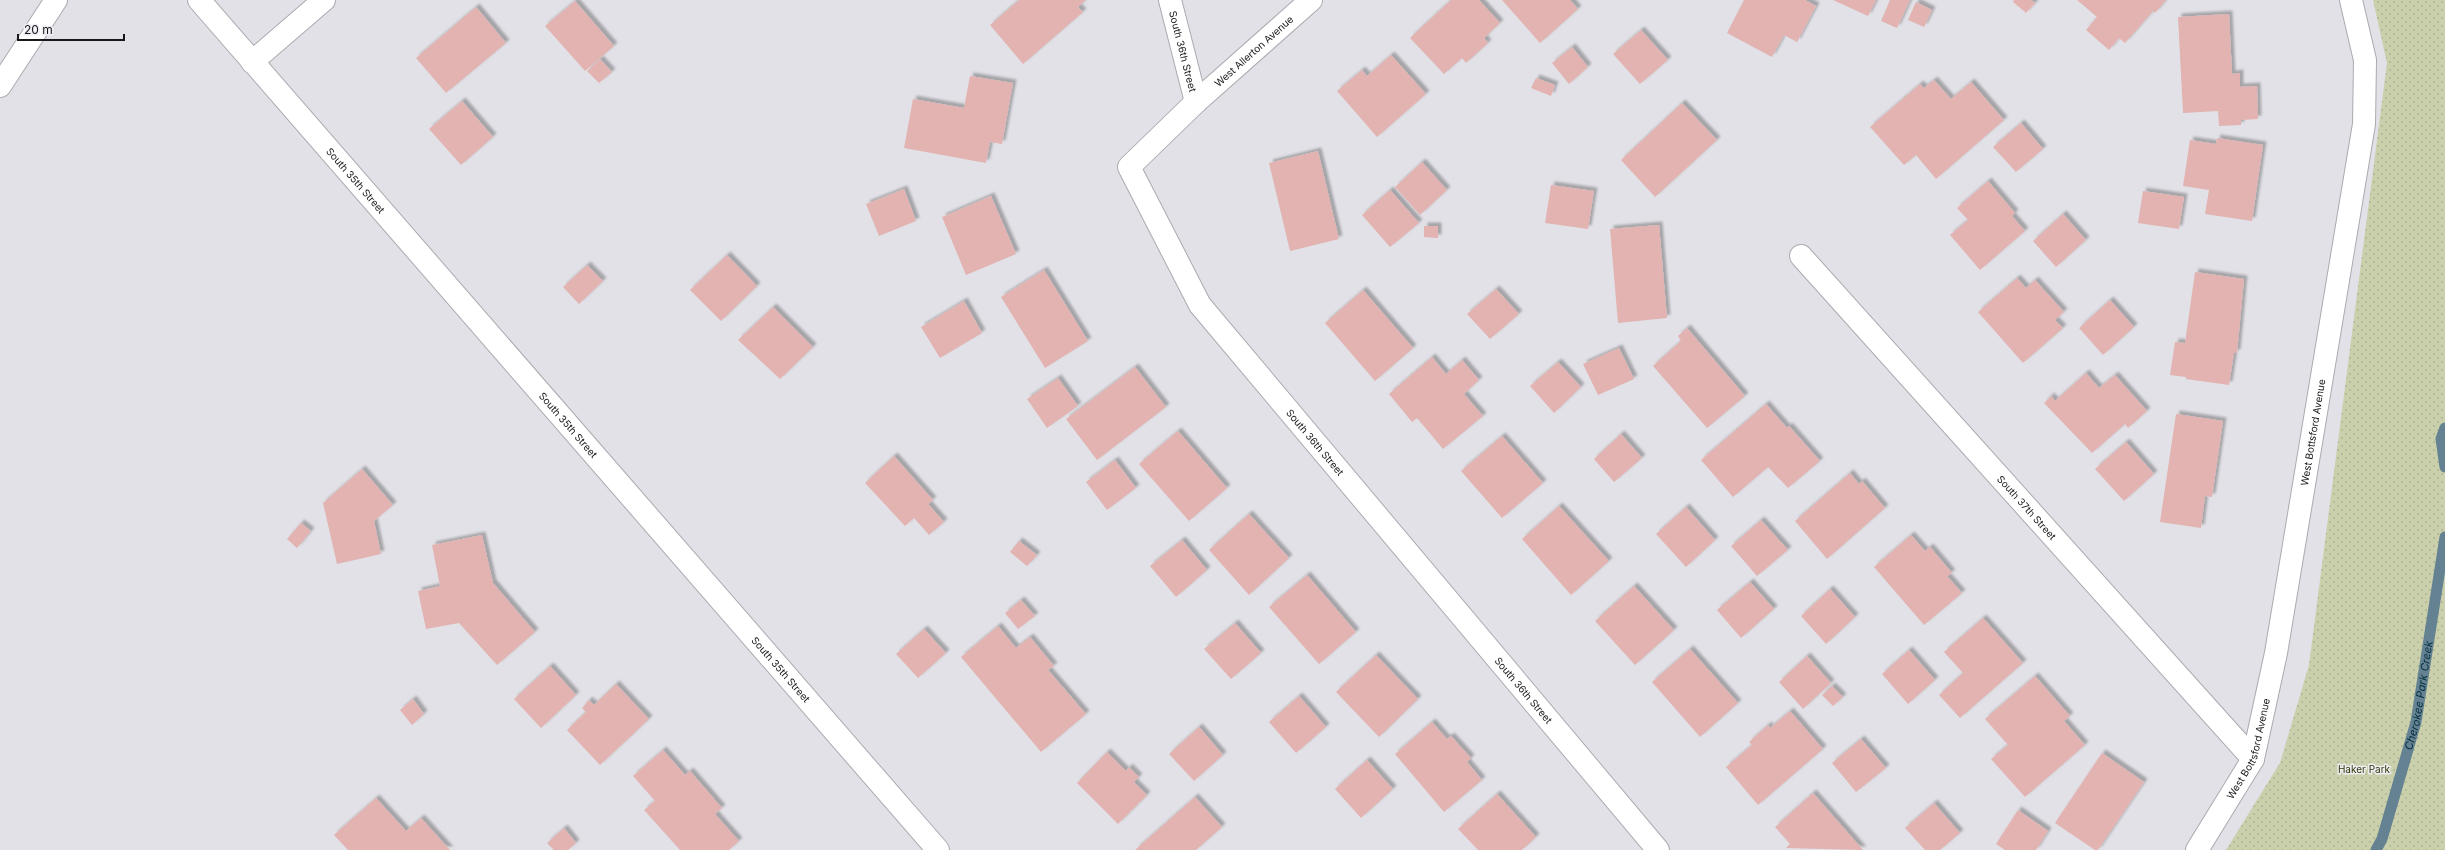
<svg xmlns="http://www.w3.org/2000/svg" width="2445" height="850" font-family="Inter,sans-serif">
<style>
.park{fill:url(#park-dots)}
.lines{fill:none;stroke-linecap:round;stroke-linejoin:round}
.stream{stroke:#648291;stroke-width:11}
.building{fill:#e2b3b1;filter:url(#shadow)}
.street-casing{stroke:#aaabb0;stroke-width:24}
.secondary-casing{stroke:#aaabb0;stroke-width:24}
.highway-casing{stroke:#aaabb0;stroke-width:24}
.street{stroke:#fff;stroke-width:22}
.secondary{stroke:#fff;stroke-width:22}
.highway{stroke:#fff;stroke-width:22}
.labels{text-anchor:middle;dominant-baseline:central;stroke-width:3;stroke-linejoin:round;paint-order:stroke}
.street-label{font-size:10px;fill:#18181a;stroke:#eeeef4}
.park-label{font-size:10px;fill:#323706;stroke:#eeeef4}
.water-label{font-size:11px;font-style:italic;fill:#052e3d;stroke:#eeeef4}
</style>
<defs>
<pattern id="park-dots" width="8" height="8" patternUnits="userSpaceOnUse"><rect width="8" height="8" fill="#cad0ab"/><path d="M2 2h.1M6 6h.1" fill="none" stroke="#adb293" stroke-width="1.8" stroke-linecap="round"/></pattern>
<filter id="shadow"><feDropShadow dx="3.5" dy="-3.5" stdDeviation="1" flood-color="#0004"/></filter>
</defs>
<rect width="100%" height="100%" fill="#e1e1e7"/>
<path class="park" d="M 2373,0 L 2445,0 L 2445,850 L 2226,850 L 2280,763 L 2309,665 L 2387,63 Z"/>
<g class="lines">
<g class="stream">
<path d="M 2445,428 L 2441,439 L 2445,467"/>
<path id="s1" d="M 2376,850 L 2382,839 L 2416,722 L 2445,537"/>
</g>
</g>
<path class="building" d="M 1019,0 L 1086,0 L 1078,7 L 1083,12 L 1023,64 L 990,25 Z
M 1451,0 L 1479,0 L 1500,23 L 1484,38 L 1488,43 L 1466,63 L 1462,58 L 1444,74 L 1410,38 Z
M 1502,0 L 1570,0 L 1578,9 L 1540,43 Z
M 1744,0 L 1805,0 L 1816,6 L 1797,42 L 1784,35 L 1772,57 L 1727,33 Z
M 1833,0 L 1876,0 L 1868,16 Z
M 1890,0 L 1910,0 L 1897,28 L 1881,21 Z
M 2014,0 L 2031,0 L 2035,3 L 2026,13 L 2013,2 Z
M 2077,0 L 2166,0 L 2155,13 L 2153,11 L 2125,43 L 2119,38 L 2109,50 L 2086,30 L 2097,17 Z
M 575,1 L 614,46 L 585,71 L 545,26 Z
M 1916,2 L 1932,10 L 1924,27 L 1908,20 Z
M 476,7 L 506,43 L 446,93 L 416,58 Z
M 2229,14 L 2232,74 L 2240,73 L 2240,87 L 2257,86 L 2258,119 L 2241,120 L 2241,125 L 2219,126 L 2218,111 L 2183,113 L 2178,17 Z
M 1641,30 L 1668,60 L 1640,84 L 1613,54 Z
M 1572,47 L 1588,67 L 1569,84 L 1552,63 Z
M 1391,55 L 1426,94 L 1377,137 L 1337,91 L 1362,70 L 1367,76 Z
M 600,59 L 612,72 L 599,83 L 587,71 Z
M 970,76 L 1013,83 L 1002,144 L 990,142 L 986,163 L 904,148 L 913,99 L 964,108 Z
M 1536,78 L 1555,85 L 1551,96 L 1531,88 Z
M 1934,80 L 1951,99 L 1971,82 L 2004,120 L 1936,179 L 1916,155 L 1904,165 L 1870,127 L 1920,84 L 1924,88 Z
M 462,101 L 493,137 L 461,165 L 429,129 Z
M 1682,103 L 1717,140 L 1655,197 L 1621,160 Z
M 2021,123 L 2043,149 L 2016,172 L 1993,147 Z
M 2217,138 L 2263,145 L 2252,221 L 2205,214 L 2209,190 L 2183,186 L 2190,140 L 2216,144 Z
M 1318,151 L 1339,239 L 1290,251 L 1269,163 Z
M 1422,162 L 1447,190 L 1420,215 L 1395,187 Z
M 1988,181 L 2015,213 L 2012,216 L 2025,231 L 1980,270 L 1950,235 L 1968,220 L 1957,208 Z
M 1551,185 L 1594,191 L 1588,229 L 1545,223 Z
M 904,189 L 916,221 L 879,236 L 866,204 Z
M 1390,190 L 1419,223 L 1390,247 L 1362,215 Z
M 2143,191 L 2184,197 L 2179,229 L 2138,223 Z
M 991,196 L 1016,254 L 966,275 L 942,217 Z
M 2063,214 L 2086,240 L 2056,267 L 2033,241 Z
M 1659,225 L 1667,318 L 1618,323 L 1610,229 Z
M 1424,226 L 1438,226 L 1438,238 L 1424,237 Z
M 727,255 L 757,286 L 721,321 L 690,290 Z
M 587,265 L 603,281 L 579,304 L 563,287 Z
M 1044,270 L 1088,341 L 1045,368 L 1001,297 Z
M 2195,272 L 2244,279 L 2237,353 L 2234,353 L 2229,385 L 2186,379 L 2186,377 L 2170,375 L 2175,342 L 2185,343 Z
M 2017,278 L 2026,288 L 2035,280 L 2064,312 L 2055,320 L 2063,328 L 2023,363 L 1978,312 Z
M 1496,289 L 1519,314 L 1490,339 L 1467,314 Z
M 1363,290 L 1413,348 L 1375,381 L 1325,323 Z
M 2110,300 L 2134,327 L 2103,355 L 2079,328 Z
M 964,301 L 982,333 L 940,358 L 921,327 Z
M 773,307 L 813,347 L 780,379 L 738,340 Z
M 1687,328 L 1745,396 L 1707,428 L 1653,366 L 1681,341 L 1678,336 Z
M 1619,348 L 1634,379 L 1598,395 L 1583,364 Z
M 1432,357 L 1446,374 L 1462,360 L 1479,380 L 1464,394 L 1483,416 L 1443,449 L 1417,418 L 1412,422 L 1389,394 Z
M 1558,362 L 1581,387 L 1554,413 L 1530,386 Z
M 1135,367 L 1166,407 L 1097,460 L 1066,419 Z
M 2086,373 L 2099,388 L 2115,375 L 2147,411 L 2128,428 L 2125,424 L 2092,453 L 2044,403 L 2051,396 L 2055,401 Z
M 1058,378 L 1078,406 L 1047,428 L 1027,399 Z
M 1766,404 L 1787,428 L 1789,426 L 1820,461 L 1788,488 L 1768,467 L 1733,497 L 1701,460 Z
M 2176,414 L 2223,421 L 2212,497 L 2205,496 L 2201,528 L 2160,522 Z
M 1178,431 L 1227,488 L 1189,521 L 1139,464 Z
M 1621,434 L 1642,458 L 1614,482 L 1594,459 Z
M 1502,436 L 1543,483 L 1502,518 L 1461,471 Z
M 2126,442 L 2154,474 L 2124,501 L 2095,469 Z
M 894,456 L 933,500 L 928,504 L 944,522 L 929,535 L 914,518 L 905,526 L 865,483 Z
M 1115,460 L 1136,488 L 1107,510 L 1086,482 Z
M 362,469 L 393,505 L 374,521 L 381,554 L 337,564 L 323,503 Z
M 1850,473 L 1859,484 L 1862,481 L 1885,508 L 1827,559 L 1795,521 Z
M 1559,506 L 1609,561 L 1571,595 L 1522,539 Z
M 1686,507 L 1715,540 L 1686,567 L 1656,534 Z
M 1249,514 L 1289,558 L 1249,595 L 1209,550 Z
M 1761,520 L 1788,550 L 1757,576 L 1731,546 Z
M 301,523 L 311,531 L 297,548 L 287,539 Z
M 482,535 L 493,583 L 535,632 L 497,665 L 459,623 L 426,629 L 418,591 L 440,586 L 432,545 Z
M 1911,535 L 1925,551 L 1930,547 L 1952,573 L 1947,576 L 1962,593 L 1924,625 L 1874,567 Z
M 1182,540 L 1207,570 L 1176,597 L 1150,566 Z
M 1019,541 L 1037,555 L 1027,566 L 1010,552 Z
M 1307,575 L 1356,632 L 1319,664 L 1269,607 Z
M 1750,582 L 1774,609 L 1741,638 L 1717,610 Z
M 1634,586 L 1674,630 L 1635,665 L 1595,621 Z
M 1830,589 L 1855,617 L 1826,644 L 1801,616 Z
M 1021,600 L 1035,616 L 1018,629 L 1005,613 Z
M 1983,618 L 2023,663 L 1960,718 L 1939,695 L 1963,673 L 1944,652 Z
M 1235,623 L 1261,653 L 1231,679 L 1204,649 Z
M 998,626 L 1016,648 L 1030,637 L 1054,666 L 1048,670 L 1086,714 L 1041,752 L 961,657 Z
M 924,629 L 946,653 L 918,678 L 896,654 Z
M 1690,649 L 1738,703 L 1700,737 L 1652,682 Z
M 1909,650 L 1935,680 L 1908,704 L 1882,674 Z
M 1376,655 L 1418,699 L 1379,737 L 1336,692 Z
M 1807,656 L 1831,683 L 1803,709 L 1779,682 Z
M 550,666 L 576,695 L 541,728 L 514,699 Z
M 2035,676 L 2070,716 L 2064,721 L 2085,745 L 2025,797 L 1991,759 L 2008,745 L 1985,719 Z
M 616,684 L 649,719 L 600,765 L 567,730 L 586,712 L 582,708 L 589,700 L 594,705 Z
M 1832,686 L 1843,697 L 1833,706 L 1822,695 Z
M 1299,696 L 1326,727 L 1296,753 L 1269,722 Z
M 413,699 L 424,714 L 412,725 L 400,710 Z
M 1790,711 L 1823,749 L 1758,805 L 1726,767 L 1752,745 L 1749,742 L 1768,725 L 1770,728 Z
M 1432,722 L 1447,739 L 1451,736 L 1471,758 L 1467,762 L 1482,780 L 1444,812 L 1395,754 Z
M 1199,727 L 1223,755 L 1194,781 L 1169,754 Z
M 1861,739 L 1886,768 L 1856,792 L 1832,763 Z
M 663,750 L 685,775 L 690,771 L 722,808 L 715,814 L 739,841 L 729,850 L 680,850 L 644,810 L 655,801 L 633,776 Z
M 1107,752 L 1126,771 L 1129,767 L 1139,777 L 1134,782 L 1147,795 L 1118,824 L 1077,783 Z
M 2102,753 L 2144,782 L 2098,850 L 2095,850 L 2055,823 Z
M 1367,760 L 1393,789 L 1361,818 L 1335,789 Z
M 1813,793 L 1863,850 L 1786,848 L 1790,844 L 1775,827 Z
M 1497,794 L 1536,837 L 1522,850 L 1478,850 L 1458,829 Z
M 1195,797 L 1222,827 L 1196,850 L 1135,850 Z
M 376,798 L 406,831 L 421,818 L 450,850 L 348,850 L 334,835 Z
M 1934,803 L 1960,833 L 1940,850 L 1925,850 L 1905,828 Z
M 2018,810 L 2048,831 L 2036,850 L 2005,850 L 1996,844 Z
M 564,828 L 576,843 L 568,850 L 554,850 L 547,843 Z"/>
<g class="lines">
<defs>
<g id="street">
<path id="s2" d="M 1170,0 L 1196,102 L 1129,167 L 1200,305 L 1658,850"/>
<path d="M 252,62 L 324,0"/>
<path id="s3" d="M 1196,102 L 1311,0"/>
<path id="s4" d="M 1801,256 L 2253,759"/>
<path id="s5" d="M 2197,850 L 2253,759 L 2276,653 L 2364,124 L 2365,60 L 2351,0"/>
</g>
<g id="secondary">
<path id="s6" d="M 199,0 L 938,850"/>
</g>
<path id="highway" d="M 0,86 L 56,0"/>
</defs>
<use href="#street" class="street-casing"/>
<use href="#secondary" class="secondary-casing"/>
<use href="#highway" class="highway-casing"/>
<use href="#street" class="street"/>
<use href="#secondary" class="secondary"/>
<use href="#highway" class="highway"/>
</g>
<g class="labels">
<g class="street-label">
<text stroke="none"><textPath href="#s2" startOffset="53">South 36th Street</textPath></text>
<text stroke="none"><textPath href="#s3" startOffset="77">West Allerton Avenue</textPath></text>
<text stroke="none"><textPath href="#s6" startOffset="239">South 35th Street</textPath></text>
<text stroke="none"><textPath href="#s6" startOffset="563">South 35th Street</textPath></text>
<text stroke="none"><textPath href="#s5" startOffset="439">West Bottsford Avenue</textPath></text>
<text stroke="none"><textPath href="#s2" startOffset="533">South 36th Street</textPath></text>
<text stroke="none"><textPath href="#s4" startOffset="338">South 37th Street</textPath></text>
<text stroke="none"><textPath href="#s6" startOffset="887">South 35th Street</textPath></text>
<text stroke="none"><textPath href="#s2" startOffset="857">South 36th Street</textPath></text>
<text stroke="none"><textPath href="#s5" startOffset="115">West Bottsford Avenue</textPath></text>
</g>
<g class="park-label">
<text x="2364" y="769">Haker Park</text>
</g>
<g class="water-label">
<text stroke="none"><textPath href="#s1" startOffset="161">Cherokee Park Creek</textPath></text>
</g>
</g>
<path d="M18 34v6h106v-6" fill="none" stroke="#18181a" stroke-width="2"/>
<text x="24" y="34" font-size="12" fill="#18181a" stroke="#eeeef4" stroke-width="3" paint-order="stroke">20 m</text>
</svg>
